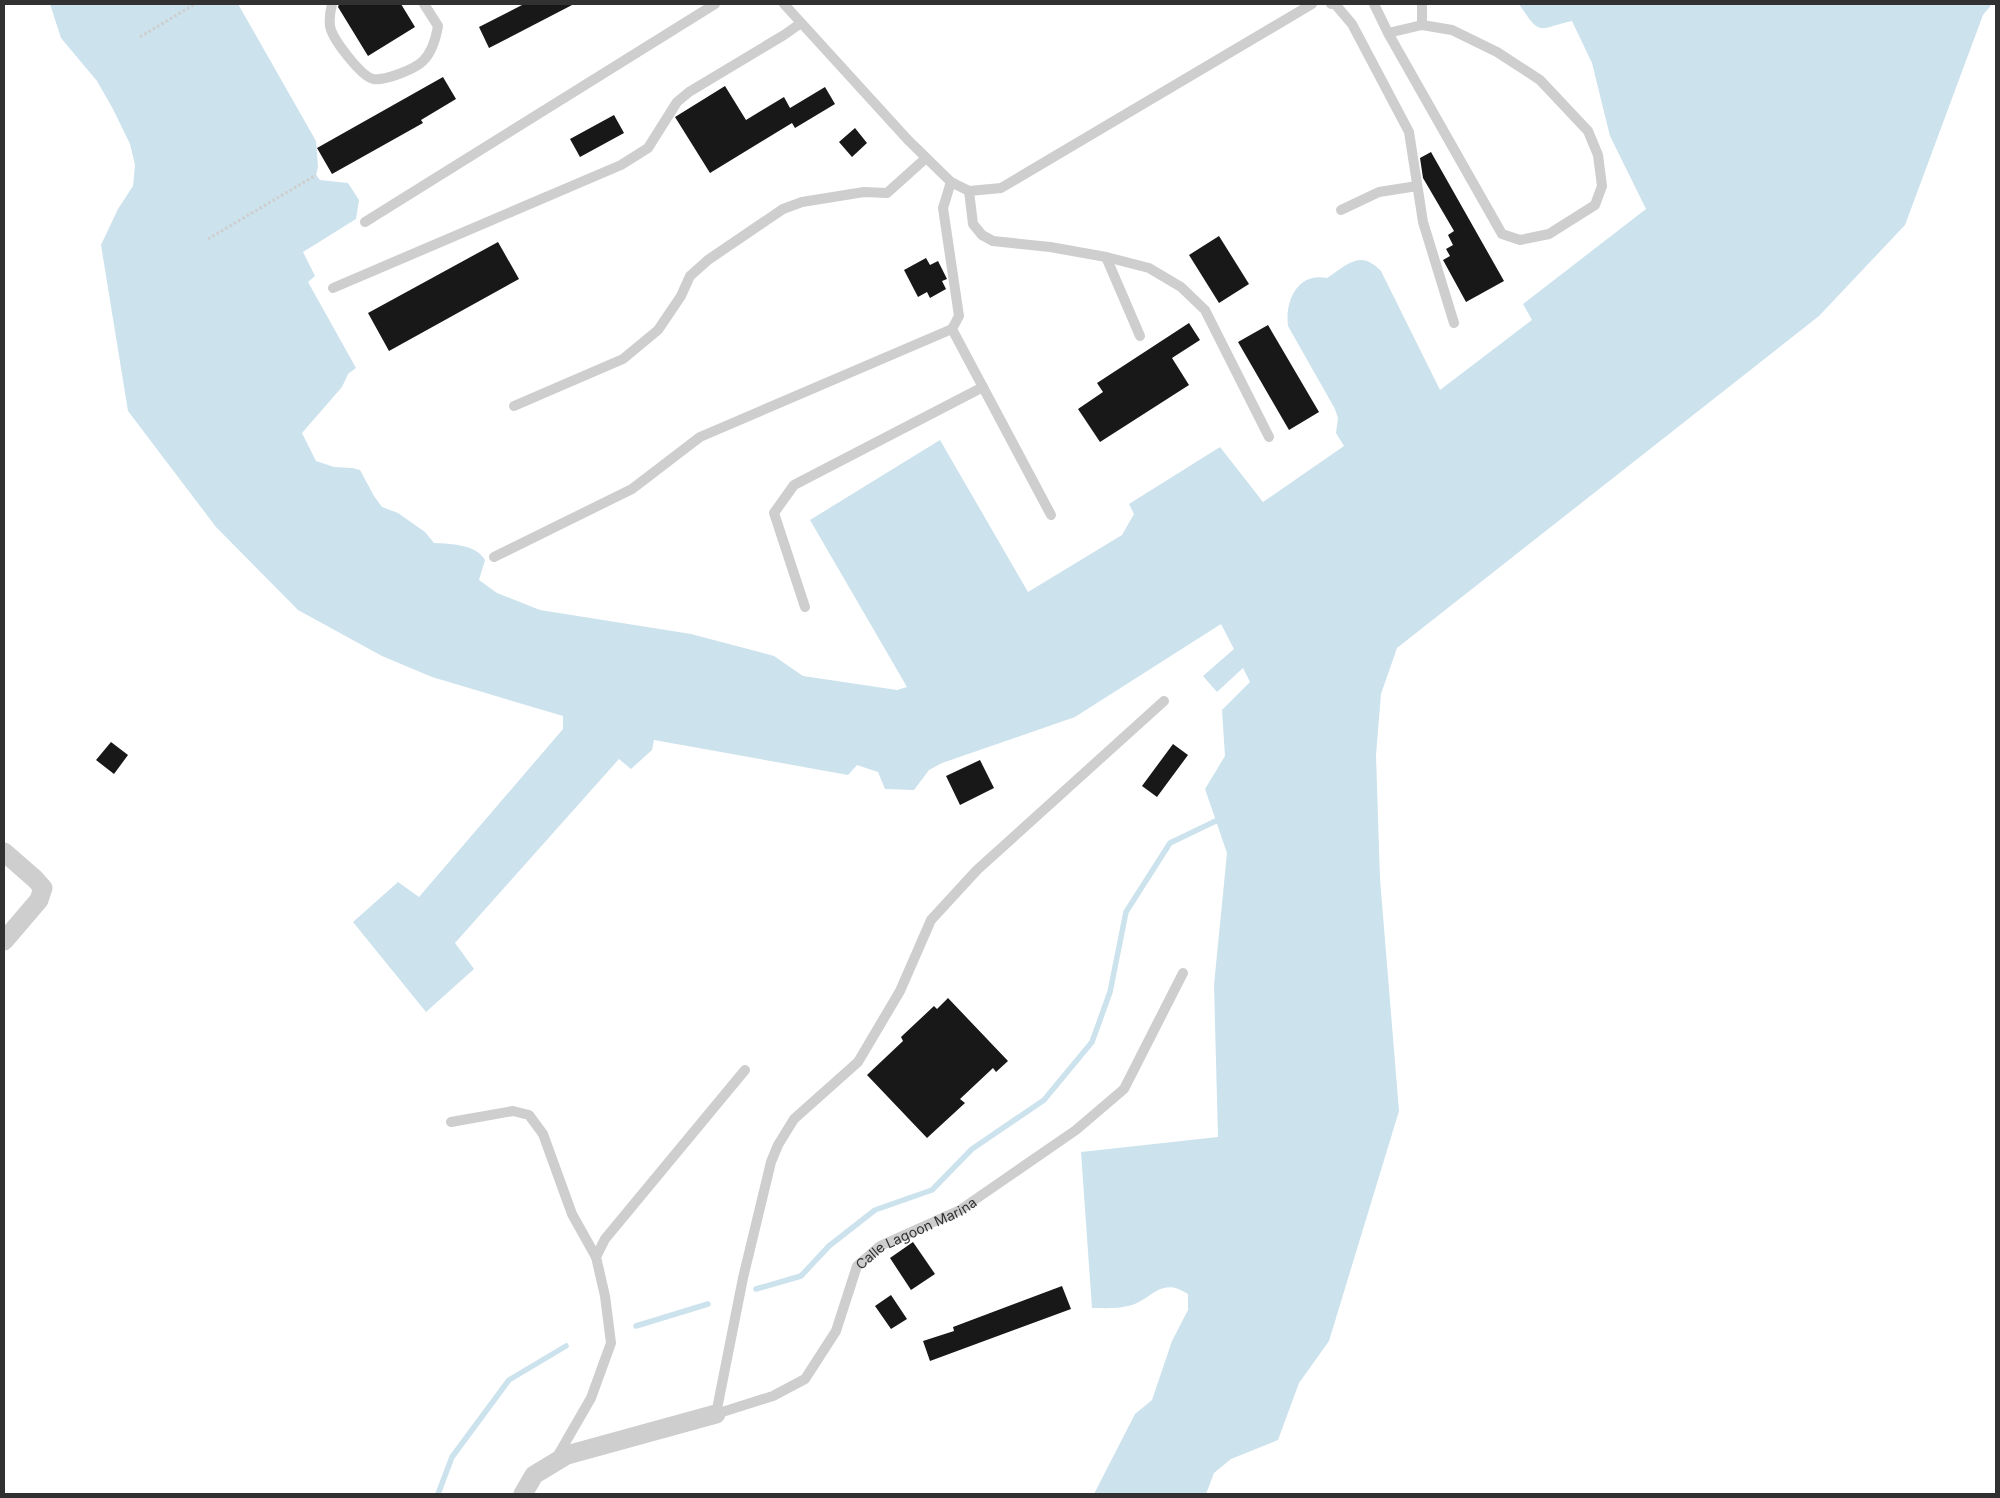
<svg xmlns="http://www.w3.org/2000/svg" width="2000" height="1498" font-family="Inter,sans-serif">
<style>
.water{fill:#cce2ed}
.lines{fill:none;stroke-linecap:round;stroke-linejoin:round}
.stream{stroke:#cce2ed;stroke-width:5.5}
.building{fill:#181818}
.path{stroke:#cecece;stroke-width:3;stroke-dasharray:2.5 2.5;stroke-linecap:butt}
.service{stroke:#cecece;stroke-width:10}
.minor{stroke:#cecece;stroke-width:19}
.labels{text-anchor:middle;dominant-baseline:central;stroke-width:5;stroke-linejoin:round;paint-order:stroke}
.street-label{font-size:14px;fill:#313131;stroke:#fff}
</style>
<rect width="100%" height="100%" fill="#fff"/>
<path class="water" d="M 50,4 L 238,4 L 316,141 L 318,167 L 316,175 L 320,180 L 348,183 L 359,200 L 356,219 L 303,252 L 315,276 L 308,282 L 356,368 L 348,374 L 342,387 L 302,433 L 316,461 L 334,467 L 352,468 L 360,470 L 374,496 L 382,507 L 398,513 L 425,532 L 434,543 C 451,544 476,544 485,560 L 479,580 L 497,593 L 540,610 L 691,634 L 774,656 L 803,676 L 897,690 L 907,687 L 810,520 L 940,440 L 1028,592 L 1122,535 L 1134,514 L 1129,504 L 1220,447 L 1263,502 L 1344,446 L 1336,433 L 1338,418 L 1335,409 L 1288,326 C 1285,301 1297,272 1327,278 C 1348,265 1359,249 1381,271 L 1440,390 L 1532,320 L 1523,304 L 1646,209 L 1610,136 L 1592,63 L 1572,21 C 1537,29 1541,37 1519,4 L 1992,4 L 1983,15 L 1905,225 L 1819,316 L 1397,648 L 1381,694 L 1376,755 L 1380,879 L 1399,1111 L 1329,1341 L 1299,1383 L 1278,1440 L 1231,1459 L 1214,1473 L 1206,1494 L 1094,1494 L 1135,1414 L 1152,1400 L 1172,1341 L 1188,1310 L 1188,1294 C 1159,1275 1152,1301 1128,1306 C 1117,1309 1104,1308 1092,1308 L 1081,1152 L 1218,1137 L 1214,985 L 1227,853 L 1205,789 L 1225,756 L 1222,710 L 1250,682 L 1243,668 L 1217,692 L 1203,676 L 1234,649 L 1221,624 L 1075,717 L 942,763 L 929,770 L 914,790 L 885,789 L 878,772 L 857,765 L 848,775 L 654,740 L 652,750 L 631,769 L 619,759 L 455,943 L 474,969 L 426,1012 L 353,922 L 398,882 L 419,897 L 563,729 L 563,716 L 432,677 L 382,656 L 298,610 L 216,527 L 128,411 L 101,245 L 118,209 L 133,186 L 135,165 L 130,144 L 113,109 L 97,81 L 61,38 Z"/>
<g class="lines">
<path class="stream" d="M 756,1289 L 801,1276 L 829,1246 L 875,1210 L 932,1190 L 972,1149 L 1044,1100 L 1092,1042 L 1110,992 L 1126,912 L 1170,843 L 1222,818
M 636,1326 L 708,1304
M 438,1494 L 452,1457 L 509,1380 L 566,1346"/>
</g>
<path class="building" d="M 339,4 L 401,4 L 415,27 L 368,56 L 338,7 Z
M 524,4 L 574,4 L 489,48 L 479,27 Z
M 443,77 L 456,99 L 421,120 L 423,123 L 332,174 L 317,148 Z
M 725,86 L 746,120 L 784,97 L 790,108 L 825,87 L 835,104 L 795,128 L 792,123 L 710,173 L 675,117 Z
M 614,115 L 624,133 L 580,157 L 570,139 Z
M 855,128 L 867,143 L 852,157 L 839,142 Z
M 1431,152 L 1504,281 L 1466,302 L 1443,260 L 1450,256 L 1446,249 L 1453,245 L 1448,235 L 1454,231 L 1423,178 L 1420,158 Z
M 1219,236 L 1249,284 L 1219,303 L 1189,255 Z
M 498,242 L 519,279 L 389,351 L 368,313 Z
M 926,258 L 930,265 L 938,261 L 947,279 L 942,281 L 946,289 L 930,298 L 927,292 L 918,297 L 904,270 Z
M 1189,323 L 1200,340 L 1172,358 L 1189,385 L 1100,442 L 1078,409 L 1103,392 L 1097,383 Z
M 1268,325 L 1319,412 L 1289,430 L 1238,342 Z
M 111,742 L 128,755 L 114,774 L 96,760 Z
M 1173,744 L 1188,755 L 1157,797 L 1142,786 Z
M 980,760 L 994,788 L 960,805 L 946,776 Z
M 948,998 L 1008,1061 L 996,1072 L 993,1068 L 960,1099 L 965,1103 L 927,1138 L 867,1075 L 903,1041 L 901,1037 L 934,1006 L 937,1009 Z
M 913,1242 L 935,1274 L 911,1290 L 890,1258 Z
M 1062,1286 L 1071,1309 L 930,1361 L 923,1341 L 954,1331 L 953,1327 Z
M 891,1295 L 907,1319 L 891,1329 L 875,1306 Z"/>
<g class="lines">
<path class="path" d="M 140,37 L 195,4
M 208,239 L 316,175"/>
<g class="service">
<path d="M 332,4 C 330,12 329,18 330,26 C 332,39 361,76 373,79 C 385,81 415,69 423,61 C 432,52 436,38 438,26 L 424,4"/>
<path d="M 784,4 L 908,140 L 951,182 L 969,191 L 1001,188 L 1312,4"/>
<path d="M 1331,4 L 1335,4 L 1352,24 L 1409,132 L 1423,222 L 1454,323"/>
<path d="M 1374,4 L 1388,33 L 1502,234 L 1520,240 L 1549,234 L 1595,205 L 1602,186 L 1598,155 L 1588,131 L 1540,80 L 1497,52 L 1452,30 L 1422,25 L 1388,33"/>
<path d="M 1422,4 L 1422,25"/>
<path d="M 969,191 L 973,224 L 982,235 L 993,241 L 1050,247 L 1106,257 L 1149,268 L 1181,287 L 1205,310 L 1269,437"/>
<path d="M 1341,210 L 1379,192 L 1417,186"/>
<path d="M 365,222 L 715,4"/>
<path d="M 1106,257 L 1140,336"/>
<path d="M 333,288 L 621,165 L 648,148 L 677,102 L 689,92 L 784,35 L 801,23"/>
<path d="M 952,329 L 1051,515"/>
<path d="M 514,406 L 623,359 L 658,330 L 681,296 L 690,276 L 708,260 L 783,209 L 802,202 L 864,192 L 887,193 L 926,158"/>
<path d="M 494,557 L 632,489 L 700,437 L 952,329 L 959,316 L 943,208 L 951,182"/>
<path d="M 805,607 L 774,513 L 794,485 L 983,387"/>
<path id="s1" d="M 1164,701 L 977,870 L 931,920 L 900,991 L 858,1062 L 794,1119 L 778,1145 L 771,1162 L 743,1278 L 716,1414 L 773,1396 L 805,1379 L 836,1331 L 857,1266 L 880,1246 L 960,1210 L 1076,1130 L 1124,1089 L 1183,973"/>
<path d="M 451,1122 L 513,1111 L 529,1115 L 543,1134 L 572,1214 L 596,1257"/>
<path d="M 557,1457 L 591,1398 L 611,1343 L 605,1296 L 596,1257 L 605,1239 L 745,1070"/>
</g>
<path class="minor" d="M 4,852 L 35,879 L 43,888 L 39,900 L 4,941
M 523,1494 L 534,1475 L 567,1455 L 716,1414"/>
</g>
<g class="labels">
<g class="street-label">
<text stroke="none"><textPath href="#s1" startOffset="1162">Calle Lagoon Marina</textPath></text>
</g>
</g>
<rect width="2000" height="1498" fill="none" stroke="#313131" stroke-width="10"/>
</svg>
